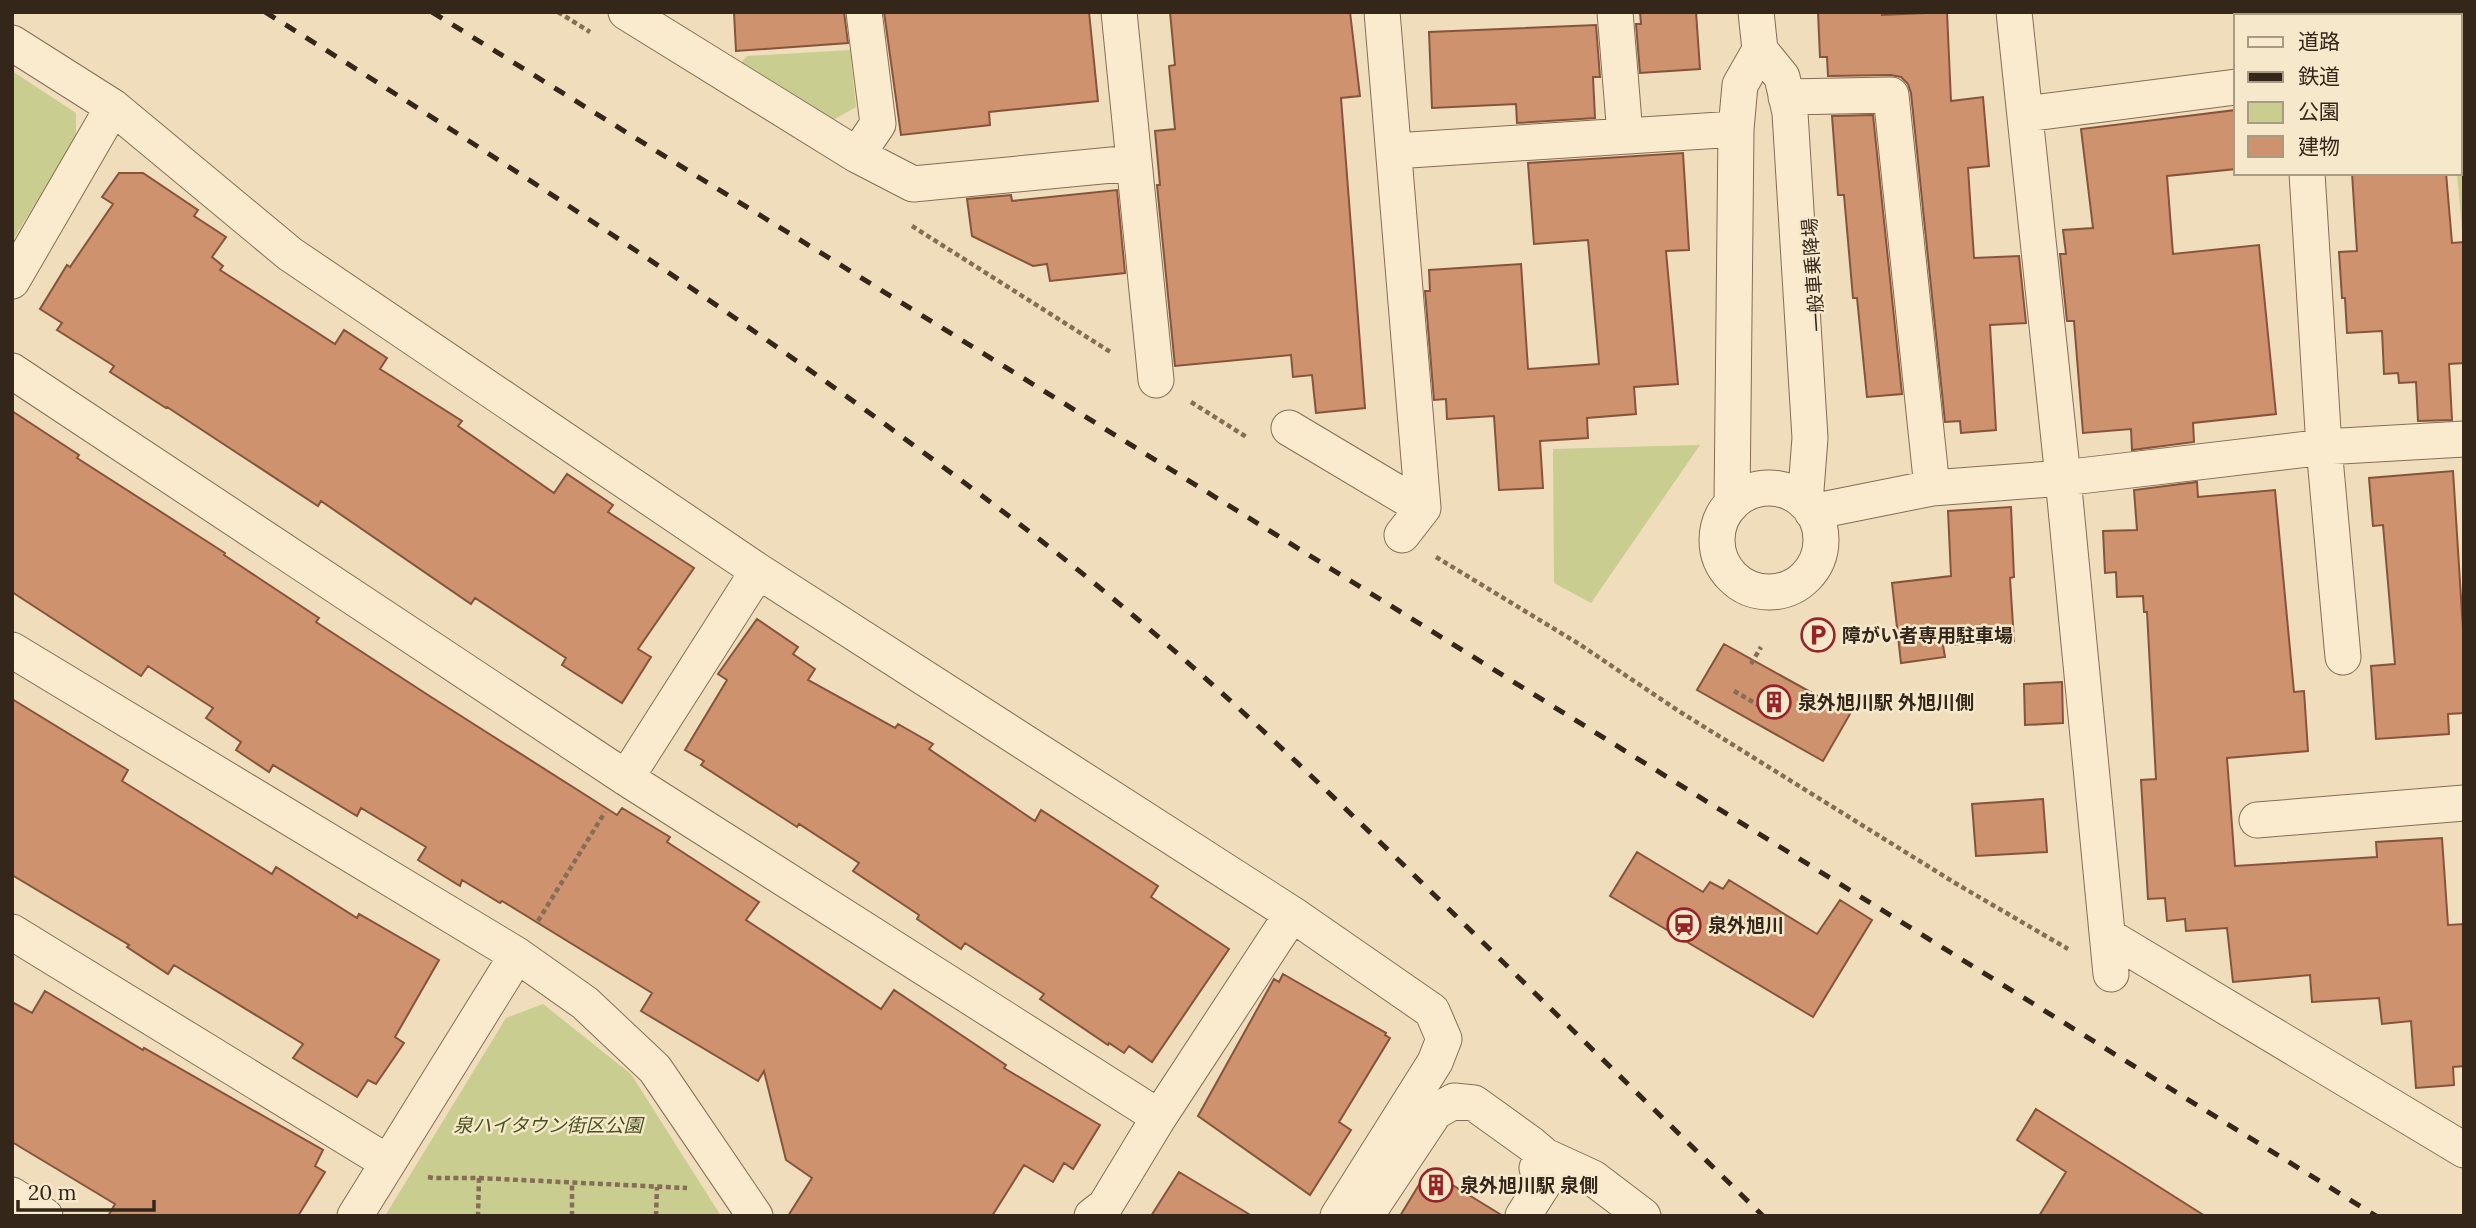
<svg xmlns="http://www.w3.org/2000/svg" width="2476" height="1228" font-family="Lora,'Noto Sans JP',serif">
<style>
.green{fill:#c9cd8f}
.building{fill:#cf926f;stroke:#86543a;stroke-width:2}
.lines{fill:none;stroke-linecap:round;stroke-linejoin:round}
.street-casing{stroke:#866d55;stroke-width:37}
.path{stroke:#866d55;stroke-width:4.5;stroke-dasharray:5 3.5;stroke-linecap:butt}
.street{stroke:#faebce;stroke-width:35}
.rail{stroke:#35261a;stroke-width:5;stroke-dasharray:12 12;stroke-linecap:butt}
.labels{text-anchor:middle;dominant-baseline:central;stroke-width:5;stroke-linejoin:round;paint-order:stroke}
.street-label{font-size:19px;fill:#35261a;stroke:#f6e8cb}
.poi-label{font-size:19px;font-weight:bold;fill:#35261a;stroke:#f6e8cb;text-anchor:start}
.park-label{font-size:19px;font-style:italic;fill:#485220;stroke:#f6e8cb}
</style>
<rect width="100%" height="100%" fill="#efddbb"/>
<path class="green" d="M 850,50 L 856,107 L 833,120 L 738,66 L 747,56 Z
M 12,71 L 76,113 L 76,139 L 12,241 Z
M 2460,85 L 2464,85 L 2464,230 L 2462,230 L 2457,173 L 2460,173 Z
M 1700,445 L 1591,603 L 1554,583 L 1553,449 Z
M 543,1004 L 631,1074 L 721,1216 L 385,1216 L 506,1018 Z"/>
<path class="building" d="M 734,12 L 844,12 L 848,43 L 736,51 Z
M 884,12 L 1089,12 L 1098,101 L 989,112 L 990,125 L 901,135 Z
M 1170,12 L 1350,12 L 1360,96 L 1341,98 L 1365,408 L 1316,413 L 1312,375 L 1293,377 L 1291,355 L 1175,366 L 1157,185 L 1160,185 L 1155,131 L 1175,129 L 1169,66 L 1175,65 Z
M 1640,12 L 1696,12 L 1700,69 L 1640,73 L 1636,24 L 1641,24 Z
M 1818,12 L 1882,12 L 1882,15 L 1947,12 L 1951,101 L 1983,97 L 1989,166 L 1968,168 L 1974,258 L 2019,256 L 2026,323 L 1990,325 L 1996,430 L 1961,433 L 1960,421 L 1945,422 L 1911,93 L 1908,84 L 1901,77 L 1891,75 L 1828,76 L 1827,57 L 1820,57 Z
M 1596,25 L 1600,77 L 1593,77 L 1595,118 L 1517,123 L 1516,104 L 1432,108 L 1429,32 Z
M 2236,110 L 2236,169 L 2167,176 L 2173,254 L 2259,245 L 2276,414 L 2193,423 L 2194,442 L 2132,450 L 2131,429 L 2083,433 L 2074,321 L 2067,321 L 2060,254 L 2066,254 L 2063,230 L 2093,228 L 2081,129 Z
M 1873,115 L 1902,394 L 1867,397 L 1857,298 L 1853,298 L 1844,195 L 1838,195 L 1832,116 Z
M 1683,153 L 1689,250 L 1666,251 L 1678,384 L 1634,387 L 1636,414 L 1587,418 L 1588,438 L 1540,441 L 1543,488 L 1499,490 L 1494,416 L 1447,419 L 1446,399 L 1434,400 L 1425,291 L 1430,291 L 1429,270 L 1521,264 L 1528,369 L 1599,364 L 1588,240 L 1534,244 L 1528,163 Z
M 119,173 L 143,173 L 198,210 L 194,216 L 226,237 L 212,257 L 223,266 L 220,270 L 335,344 L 344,330 L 387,358 L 380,369 L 462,421 L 458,426 L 554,493 L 567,474 L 613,505 L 608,512 L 694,568 L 638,649 L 651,657 L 622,703 L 562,665 L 566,658 L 475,598 L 471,604 L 321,501 L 318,506 L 167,407 L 166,408 L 110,372 L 114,366 L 57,330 L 62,323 L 40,309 L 67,265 L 70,267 L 113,204 L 102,197 Z
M 2352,173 L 2446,173 L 2452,243 L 2464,242 L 2464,363 L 2449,364 L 2452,420 L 2418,421 L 2416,382 L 2399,383 L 2398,373 L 2384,374 L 2382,331 L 2347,333 L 2345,298 L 2342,298 L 2339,252 L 2357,251 Z
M 1117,190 L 1125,273 L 1050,281 L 1047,264 L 1033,266 L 972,236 L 967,199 L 1011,195 L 1012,201 Z
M 12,411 L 79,455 L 77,458 L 225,553 L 224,555 L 319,618 L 316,622 L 428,695 L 617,815 L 622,808 L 670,837 L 667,842 L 759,902 L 746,920 L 881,1009 L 894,990 L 1006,1065 L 1004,1068 L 1100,1125 L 1073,1169 L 1064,1163 L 1053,1182 L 1024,1165 L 992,1216 L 788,1216 L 812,1178 L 786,1160 L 764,1071 L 758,1081 L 641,1011 L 652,993 L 502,901 L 500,903 L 462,880 L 460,886 L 418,860 L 426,847 L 361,808 L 357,816 L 273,765 L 269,772 L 236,750 L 241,742 L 206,718 L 213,708 L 148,666 L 141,676 L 12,592 Z
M 2453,471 L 2464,645 L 2464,713 L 2448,714 L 2449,734 L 2376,739 L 2371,666 L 2395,664 L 2383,525 L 2373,526 L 2369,478 Z
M 2197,482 L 2198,497 L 2275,490 L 2294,692 L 2304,691 L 2308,751 L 2227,758 L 2235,866 L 2377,857 L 2376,842 L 2442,838 L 2448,925 L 2464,924 L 2464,1066 L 2453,1067 L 2454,1085 L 2416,1088 L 2411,1021 L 2382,1024 L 2379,998 L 2312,1002 L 2310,975 L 2233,982 L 2227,928 L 2186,931 L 2185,919 L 2167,921 L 2165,898 L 2148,899 L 2141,780 L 2156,779 L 2147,612 L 2144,612 L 2143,596 L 2117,597 L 2116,572 L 2105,573 L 2103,531 L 2137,530 L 2134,490 Z
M 2011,507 L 2014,577 L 2010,578 L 2014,641 L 1943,645 L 1945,657 L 1901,663 L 1892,583 L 1951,576 L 1948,511 Z
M 757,619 L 798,647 L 793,654 L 815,669 L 808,680 L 895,728 L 898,724 L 933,744 L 929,749 L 1035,821 L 1041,810 L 1158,886 L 1151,897 L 1229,949 L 1152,1062 L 1129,1046 L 1124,1053 L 1109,1043 L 1108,1045 L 1040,999 L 1044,994 L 965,943 L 961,949 L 917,919 L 919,915 L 853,871 L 859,863 L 799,824 L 797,827 L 701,765 L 704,761 L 685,750 L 727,680 L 718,674 Z
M 1724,644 L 1850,714 L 1823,761 L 1697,690 Z
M 2062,682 L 2063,723 L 2025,725 L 2024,684 Z
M 12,699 L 128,770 L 122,781 L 272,874 L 276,867 L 357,918 L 359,914 L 439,960 L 395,1037 L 404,1043 L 376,1084 L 368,1080 L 357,1097 L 293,1058 L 303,1044 L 174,965 L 168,974 L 127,947 L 129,945 L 12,875 Z
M 2043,799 L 2047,852 L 1976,856 L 1972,804 Z
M 1637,852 L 1703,892 L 1710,882 L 1723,889 L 1729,880 L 1817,934 L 1840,900 L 1872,920 L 1813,1017 L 1610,896 Z
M 1283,974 L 1386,1033 L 1385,1035 L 1390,1038 L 1339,1122 L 1351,1130 L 1310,1195 L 1198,1116 L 1274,979 L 1279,982 Z
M 45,991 L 143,1050 L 144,1048 L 323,1150 L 315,1166 L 325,1172 L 298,1216 L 108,1216 L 115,1204 L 12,1142 L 12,1002 L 32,1013 Z
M 2036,1109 L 2205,1216 L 2039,1216 L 2066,1172 L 2017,1140 Z
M 1428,1170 L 1503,1216 L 1400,1216 Z
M 1179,1172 L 1252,1216 L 1151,1216 Z"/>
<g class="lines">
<defs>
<path id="street" d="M 626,12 L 857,155 L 913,184 L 1133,163
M 1119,12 L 1156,380
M 1382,12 L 1423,508 L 1402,535
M 1615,12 L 1625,135
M 1756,12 L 1760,50 L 1782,77 L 1790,113 L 1810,438 L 1805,503
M 2014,12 L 2063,478 L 2111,974
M 2293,12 L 2293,16
M 12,43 L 113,107 L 290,254 L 758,571 L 1292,914 L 1432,1011 L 1444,1039 L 1435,1062 L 1338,1216
M 2460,61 L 2464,61
M 1786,97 L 1891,95 L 1932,488
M 2025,114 L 2236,87
M 1394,151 L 1736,129
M 857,155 L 878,124 L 864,12
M 2307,173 L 2324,447 L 2343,657
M 12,281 L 113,107
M 12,371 L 626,778 L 1159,1117
M 1289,428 L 1423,508
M1717 540a52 52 0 1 1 104 0a52 52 0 1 1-104 0Z
M 1732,504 L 1736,129 L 1740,85 L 1760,50
M 1812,512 L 1932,488 L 2063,478 L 2324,447 L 2464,439
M 12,650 L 517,955 L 585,1003 L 655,1069 L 755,1216
M 626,778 L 758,571
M 2257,820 L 2464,803
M 12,932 L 387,1162
M 2108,936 L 2464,1150
M 1537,1168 L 1545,1156 L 1593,1178 L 1643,1216
M 12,1195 L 45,1216
M 1367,1214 L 1435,1112 L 1454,1101 L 1474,1103 L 1531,1144 L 1545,1156 L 1551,1172 L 1523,1216
M 355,1216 L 517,955
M 1092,1216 L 1105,1206 L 1159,1117 L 1292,914"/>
</defs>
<use href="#street" class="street-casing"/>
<path class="path" d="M 558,12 L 590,32
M 912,226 L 1112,353
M 1191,402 L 1248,438
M 1436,557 L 1579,644 L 1677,710 L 1955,883 L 2068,949
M 1751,664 L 1761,647
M 1734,691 L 1767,710
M 538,921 L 605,812
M 428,1177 L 433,1178 L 479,1178 L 478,1216
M 479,1178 L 687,1188
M 572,1216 L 572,1183
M 656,1216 L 657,1187"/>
<use href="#street" class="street"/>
<path class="rail" d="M 265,12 C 474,142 679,275 878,419 C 951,473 1025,526 1094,583 C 1222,687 1340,803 1458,918 C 1559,1017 1661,1116 1763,1216
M 432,12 L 2376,1216"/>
</g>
<defs>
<symbol id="parking-ring" viewBox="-11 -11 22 22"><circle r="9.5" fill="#f6e8cb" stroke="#972329" stroke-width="1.5"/><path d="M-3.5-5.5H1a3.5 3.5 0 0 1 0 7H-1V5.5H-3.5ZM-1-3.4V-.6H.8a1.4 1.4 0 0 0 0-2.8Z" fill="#972329"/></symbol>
<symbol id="building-ring" viewBox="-11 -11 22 22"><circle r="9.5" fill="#f6e8cb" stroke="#972329" stroke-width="1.5"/><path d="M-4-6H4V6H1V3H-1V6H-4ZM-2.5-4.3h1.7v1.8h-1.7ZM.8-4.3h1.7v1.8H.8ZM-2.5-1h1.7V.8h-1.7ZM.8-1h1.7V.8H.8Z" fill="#972329"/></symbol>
<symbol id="station-ring" viewBox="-11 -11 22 22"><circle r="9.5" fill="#f6e8cb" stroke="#972329" stroke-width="1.5"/><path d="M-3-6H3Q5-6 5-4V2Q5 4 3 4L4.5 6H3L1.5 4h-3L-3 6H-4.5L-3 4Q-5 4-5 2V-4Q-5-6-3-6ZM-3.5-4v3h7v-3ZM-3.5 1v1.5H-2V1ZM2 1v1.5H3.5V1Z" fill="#972329"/></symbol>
</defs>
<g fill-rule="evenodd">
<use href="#parking-ring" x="1799" y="616" width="38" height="38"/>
<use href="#building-ring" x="1755" y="683" width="38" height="38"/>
<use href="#station-ring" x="1665" y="906" width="38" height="38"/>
<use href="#building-ring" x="1417" y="1166" width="38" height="38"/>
</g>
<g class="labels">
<g class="street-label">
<text transform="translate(1813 275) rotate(-94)">一般車乗降場</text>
</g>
<g class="poi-label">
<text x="1842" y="635">障がい者専用駐車場</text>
<text x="1798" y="702">泉外旭川駅 外旭川側</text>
<text x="1708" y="925">泉外旭川</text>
<text x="1460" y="1185">泉外旭川駅 泉側</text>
</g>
<g class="park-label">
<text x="548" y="1125">泉ハイタウン街区公園</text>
</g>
</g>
<rect width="2476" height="1228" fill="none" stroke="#35261a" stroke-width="28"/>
<rect x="2234" y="14" width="228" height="161" fill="#f6e8cb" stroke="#a99a84" stroke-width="2"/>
<rect x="2248" y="37" width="35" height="10" fill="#faebce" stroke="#a99a84" stroke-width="2"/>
<text x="2298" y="49" font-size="21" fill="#35261a">道路</text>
<rect x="2248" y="72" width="35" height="10" fill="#35261a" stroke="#a99a84" stroke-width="2"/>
<text x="2298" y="84" font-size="21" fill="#35261a">鉄道</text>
<rect x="2248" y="102" width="35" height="21" fill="#c9cd8f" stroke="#a99a84" stroke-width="2"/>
<text x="2298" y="119" font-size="21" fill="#35261a">公園</text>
<rect x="2248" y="136" width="35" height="21" fill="#cf926f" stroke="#a99a84" stroke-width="2"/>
<text x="2298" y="154" font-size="21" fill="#35261a">建物</text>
<path d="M18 1200v10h136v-10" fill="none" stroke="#35261a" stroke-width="3.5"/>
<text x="28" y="1200" font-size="21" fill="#35261a" stroke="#f6e8cb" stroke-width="5" paint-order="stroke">20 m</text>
</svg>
